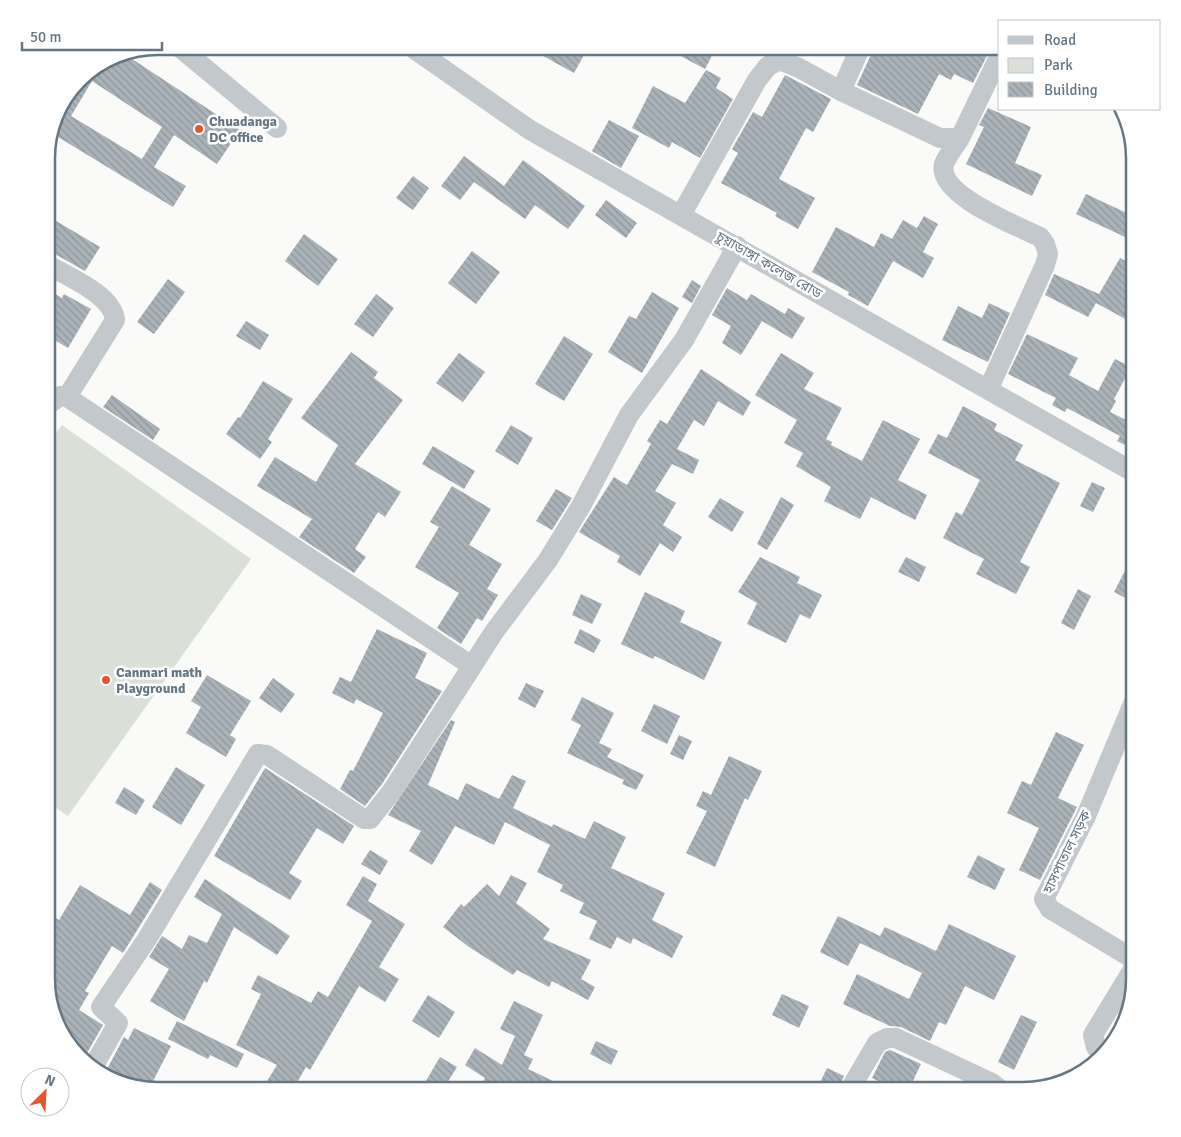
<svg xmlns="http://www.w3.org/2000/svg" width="1181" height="1137" font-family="Signika,'Noto Sans Bengali',sans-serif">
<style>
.green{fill:#dadfd7}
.building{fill:url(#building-back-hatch);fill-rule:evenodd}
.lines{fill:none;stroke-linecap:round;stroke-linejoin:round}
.minor{stroke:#c3c8cc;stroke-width:20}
.poi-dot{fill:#e4572e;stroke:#fff;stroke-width:2}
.labels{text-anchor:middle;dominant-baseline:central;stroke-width:5;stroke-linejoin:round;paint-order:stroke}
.poi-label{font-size:14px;font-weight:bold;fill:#657683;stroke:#fff;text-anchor:start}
.street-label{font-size:14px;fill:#657683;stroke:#fff}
.rim{fill:none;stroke:#657683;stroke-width:2.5}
</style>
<defs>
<pattern id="building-back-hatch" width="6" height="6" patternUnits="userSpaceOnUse" patternTransform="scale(1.25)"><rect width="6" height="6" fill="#aab3b9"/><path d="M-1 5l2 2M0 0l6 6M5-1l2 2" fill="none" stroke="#8e969c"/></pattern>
</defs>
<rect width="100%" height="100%" fill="#fafaf8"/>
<path class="green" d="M 62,425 L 251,559 L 68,816 L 46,801 L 46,447 Z"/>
<path class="building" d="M 525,46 L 589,46 L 574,73 Z
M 662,46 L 717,46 L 705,69 Z
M 875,46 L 946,46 L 960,54 L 964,46 L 992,46 L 973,83 L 954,74 L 951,80 L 939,74 L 918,114 L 857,85 Z
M 123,53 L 240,130 L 217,164 L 174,135 L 154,167 L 186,186 L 173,207 L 58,137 L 51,147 L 48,146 L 58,109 L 84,74 L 115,55 ZM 92,81 L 162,127 L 142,159 L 71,116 Z
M 706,70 L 721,78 L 716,88 L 733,99 L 700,158 L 672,142 L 669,148 L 632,128 L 653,86 L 685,103 Z
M 785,75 L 831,99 L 813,132 L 806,128 L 779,179 L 815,198 L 798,229 L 775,216 L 777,213 L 721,183 L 738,153 L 732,149 L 753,112 L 762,117 Z
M 988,108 L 1031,127 L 1015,163 L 1042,175 L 1032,196 L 966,164 L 984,127 L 979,125 Z
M 609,120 L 639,136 L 621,168 L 592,151 Z
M 464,156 L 504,186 L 523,160 L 585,206 L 568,229 L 535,205 L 525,219 L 474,182 L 460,200 L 441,186 Z
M 413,176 L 429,188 L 413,210 L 396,198 Z
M 1086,194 L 1135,217 L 1125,237 L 1076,214 Z
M 606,200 L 637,223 L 626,238 L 595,215 Z
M 46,215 L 100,247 L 85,271 L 46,249 Z
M 924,216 L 938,224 L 923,252 L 934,258 L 923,278 L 893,261 L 868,306 L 848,295 L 849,292 L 812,272 L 836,227 L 874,247 L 881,233 L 892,239 L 903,220 L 917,228 Z
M 304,234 L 338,259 L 318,286 L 285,261 Z
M 472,251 L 500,272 L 476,304 L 448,283 Z
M 1120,258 L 1135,266 L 1135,311 L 1129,321 L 1096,303 L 1088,317 L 1045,295 L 1054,274 L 1099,294 Z
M 168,279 L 185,292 L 154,334 L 137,322 Z
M 692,280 L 701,286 L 692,303 L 682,297 Z
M 46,288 L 62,298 L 64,294 L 91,309 L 68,348 L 46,335 Z
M 727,288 L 747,300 L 751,294 L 785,314 L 788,308 L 805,318 L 792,339 L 762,321 L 741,355 L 722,343 L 731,326 L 712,315 Z
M 652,292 L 679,308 L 642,373 L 608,352 L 629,316 L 636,319 Z
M 376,294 L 394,308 L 373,337 L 354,324 Z
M 989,303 L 1010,313 L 988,362 L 942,340 L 958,306 L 982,318 Z
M 246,321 L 269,335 L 260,350 L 236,336 Z
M 1027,334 L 1078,358 L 1069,375 L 1098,391 L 1115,359 L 1131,367 L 1114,399 L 1116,401 L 1110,412 L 1128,421 L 1135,409 L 1135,450 L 1117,441 L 1120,436 L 1067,408 L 1065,412 L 1052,405 L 1056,398 L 1008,374 Z
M 564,336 L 593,354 L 564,401 L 535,384 Z
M 351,352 L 378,372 L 374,378 L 403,400 L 355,464 L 401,492 L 385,517 L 378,512 L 355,549 L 366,557 L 354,573 L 299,537 L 312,519 L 257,486 L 275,457 L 316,482 L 338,445 L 301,418 Z
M 459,353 L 485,372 L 463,402 L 436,383 Z
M 781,353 L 814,373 L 804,389 L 842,408 L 826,439 L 832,442 L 831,445 L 862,461 L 883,420 L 920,439 L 898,480 L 927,495 L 915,520 L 871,497 L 860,519 L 824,501 L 831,487 L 796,466 L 803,453 L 784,443 L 797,420 L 755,395 Z
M 701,369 L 751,402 L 743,416 L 718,401 L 704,426 L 694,420 L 677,449 L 699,460 L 693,474 L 672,464 L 655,491 L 676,503 L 663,525 L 682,537 L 673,552 L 660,543 L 640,576 L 617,562 L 620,556 L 579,532 L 614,477 L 627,485 L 651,444 L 647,441 L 660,420 L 667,424 Z
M 263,381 L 293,399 L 268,439 L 272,442 L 260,459 L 226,434 L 238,417 L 240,418 Z
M 112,395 L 160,429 L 153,440 L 103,407 Z
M 963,406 L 997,424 L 994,430 L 1023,445 L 1015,460 L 1060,483 L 1020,562 L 1030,567 L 1016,594 L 976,574 L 984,559 L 943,538 L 956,512 L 962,515 L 980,480 L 928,453 L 938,434 L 947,438 Z
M 511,425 L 533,438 L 518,465 L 495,451 Z
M 433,446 L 475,471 L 464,489 L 422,464 Z
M 1092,482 L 1105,488 L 1093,512 L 1080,506 Z
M 452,486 L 491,509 L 469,545 L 502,564 L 487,589 L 498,595 L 482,621 L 477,618 L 461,644 L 437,628 L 459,593 L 415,567 L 439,527 L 430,522 Z
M 556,489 L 572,498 L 552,530 L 536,521 Z
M 781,497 L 794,505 L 767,550 L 757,544 Z
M 720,498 L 744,512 L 732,532 L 708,517 Z
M 1135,551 L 1135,603 L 1114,592 Z
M 760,557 L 800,577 L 797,583 L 822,595 L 810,619 L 800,614 L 786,643 L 747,624 L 757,603 L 738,592 Z
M 906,557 L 926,567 L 919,582 L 898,572 Z
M 1078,589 L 1091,596 L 1074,630 L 1061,623 Z
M 645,592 L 685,611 L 680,622 L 722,642 L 704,680 L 655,656 L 653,659 L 621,644 Z
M 581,594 L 602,604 L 592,624 L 572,615 Z
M 377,629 L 427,653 L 415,678 L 442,691 L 382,784 L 365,806 L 340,789 L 350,770 L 353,771 L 383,713 L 356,699 L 354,704 L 332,693 L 340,677 L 351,682 Z
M 580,629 L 601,640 L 594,653 L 574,643 Z
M 207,675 L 251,701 L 230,735 L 236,739 L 226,757 L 186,733 L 201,707 L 191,701 Z
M 273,678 L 295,694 L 281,713 L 259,698 Z
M 526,683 L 544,691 L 535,708 L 518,699 Z
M 582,697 L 614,713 L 599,743 L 612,749 L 607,757 L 644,775 L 636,790 L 622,784 L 624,780 L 567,753 L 581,725 L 571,720 Z
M 654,704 L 680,716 L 667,744 L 641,731 Z
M 451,720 L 455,722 L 428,785 L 458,800 L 466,783 L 499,799 L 512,775 L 526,781 L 513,808 L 552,827 L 553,824 L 585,839 L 594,821 L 626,837 L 611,868 L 665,893 L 652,920 L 683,936 L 672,958 L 633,938 L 631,944 L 617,937 L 611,949 L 589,939 L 597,921 L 579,913 L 584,903 L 560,891 L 563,885 L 537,872 L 550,845 L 505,822 L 494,845 L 455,826 L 432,865 L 409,851 L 421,831 L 388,815 Z
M 1056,732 L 1084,745 L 1058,798 L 1077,807 L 1040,880 L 1019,870 L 1039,828 L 1007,813 L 1022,781 L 1031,785 Z
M 679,735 L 692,741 L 683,760 L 670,754 Z
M 729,756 L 762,771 L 748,800 L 745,798 L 715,867 L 686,853 L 707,811 L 696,806 L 703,791 L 711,795 Z
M 176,767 L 205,785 L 181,825 L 152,807 Z
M 265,768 L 354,826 L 343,844 L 317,828 L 289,873 L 302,881 L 290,900 L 214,856 Z
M 124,787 L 145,800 L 136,815 L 115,803 Z
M 370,850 L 388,861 L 380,875 L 361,864 Z
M 978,855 L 1005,869 L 995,890 L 967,877 Z
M 511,875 L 527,883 L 516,903 L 550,929 L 543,939 L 591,960 L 581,979 L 595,987 L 588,1000 L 552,981 L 549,987 L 517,970 L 513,975 L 469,947 L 443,927 L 461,904 L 464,907 L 487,884 L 499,896 Z
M 363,876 L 377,884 L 368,901 L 405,924 L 379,967 L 399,979 L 385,1002 L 359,986 L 310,1070 L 306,1067 L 292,1091 L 261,1091 L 277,1065 L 236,1045 L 261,994 L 251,989 L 258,975 L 311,1003 L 318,991 L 328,997 L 372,921 L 346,905 Z
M 205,879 L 290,936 L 277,955 L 234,927 L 207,983 L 204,981 L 184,1021 L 150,1001 L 169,969 L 149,957 L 162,936 L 182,949 L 189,935 L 207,943 L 222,914 L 194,897 Z
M 150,882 L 162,890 L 123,953 L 112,946 L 85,991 L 89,993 L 79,1010 L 103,1025 L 87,1053 L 67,1041 L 55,1022 L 46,980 L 46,912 L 59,920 L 80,885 L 130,915 Z
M 838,916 L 880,936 L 885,927 L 936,951 L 949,924 L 1016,956 L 994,1000 L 965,986 L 946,1025 L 939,1022 L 930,1041 L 901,1027 L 890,1026 L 843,1004 L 857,974 L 909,999 L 922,973 L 860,943 L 848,966 L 820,952 Z
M 782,994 L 809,1006 L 799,1028 L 772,1015 Z
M 428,995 L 455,1012 L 439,1038 L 412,1021 Z
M 514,1001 L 543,1015 L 524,1055 L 533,1059 L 528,1069 L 574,1091 L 524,1091 L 508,1083 L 505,1091 L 479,1091 L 485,1078 L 465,1065 L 475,1048 L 502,1065 L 515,1036 L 500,1029 Z
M 1021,1015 L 1037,1022 L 1014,1070 L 998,1062 Z
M 177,1021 L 244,1054 L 237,1068 L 210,1055 L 208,1059 L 168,1039 Z
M 134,1028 L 171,1046 L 149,1089 L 115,1082 L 104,1075 L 124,1037 L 128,1040 Z
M 596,1041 L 618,1051 L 611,1065 L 590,1054 Z
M 890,1050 L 921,1064 L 908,1091 L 899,1091 L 872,1078 L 885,1052 Z
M 440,1057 L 457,1067 L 442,1091 L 420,1091 Z
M 827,1068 L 844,1076 L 837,1091 L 816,1091 Z"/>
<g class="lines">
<path class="minor" d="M 178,46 L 277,128
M 410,46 L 530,130 L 1135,473
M 841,91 L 861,46
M 960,138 C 955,146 947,156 944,164 C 936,195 1018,226 1040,237 L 1045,244 L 1048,254 L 1045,265 L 988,390
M 681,215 L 757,80 L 768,66 L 780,60 L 799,68 L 841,91 L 940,138 L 960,138 L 1000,55
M 46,264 C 67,276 113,295 115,320 L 67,397
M 46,406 L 60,396 L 67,397 L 472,666
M 1135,699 L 1086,816 L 1044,899 L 1050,909 L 1130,957 L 1135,964
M 1105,1052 L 1096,1047 L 1093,1035 L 1135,966
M 93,1067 L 118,1023 L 101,1007 L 147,939 L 258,754 L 267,755 L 364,819 L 370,819 L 392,791 L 494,632 L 548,560 L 581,506 L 629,415 L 684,340 L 737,246
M 849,1091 L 877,1043 L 887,1038 L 896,1038 L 992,1083 L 1002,1091"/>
</g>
<g class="poi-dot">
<circle cx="199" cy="129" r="5"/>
<circle cx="106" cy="680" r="5"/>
</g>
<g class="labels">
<g class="poi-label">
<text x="209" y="121">Chuadanga<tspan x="209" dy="16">DC office</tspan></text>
<text x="116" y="672">Canmari math<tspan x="116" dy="16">Playground</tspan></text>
</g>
<g class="street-label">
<text transform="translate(769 265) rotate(30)">চুয়াডাঙ্গা কলেজ রোড</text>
<text transform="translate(1067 852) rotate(-64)">হাসপাতাল সড়ক</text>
</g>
</g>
<path d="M0 0H1181V1137H0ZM158 55H1023A103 103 0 0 1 1126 158V979A103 103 0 0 1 1023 1082H158A103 103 0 0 1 55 979V158A103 103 0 0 1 158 55Z" fill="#fff" fill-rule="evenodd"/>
<path class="rim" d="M158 55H1023A103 103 0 0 1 1126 158V979A103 103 0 0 1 1023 1082H158A103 103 0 0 1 55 979V158A103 103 0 0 1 158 55Z"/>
<rect x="998" y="20" width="162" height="90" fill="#ffffff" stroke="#c1c8cd"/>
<rect x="1008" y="36" width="25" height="8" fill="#c3c8cc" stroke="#c1c8cd"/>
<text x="1044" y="45" font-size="15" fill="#657683">Road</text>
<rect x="1008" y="58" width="25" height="15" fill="#dadfd7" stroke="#c1c8cd"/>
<text x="1044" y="70" font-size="15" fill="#657683">Park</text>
<rect x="1008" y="82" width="25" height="15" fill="url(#building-back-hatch)" stroke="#c1c8cd"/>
<text x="1044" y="95" font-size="15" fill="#657683">Building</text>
<g transform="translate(45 1092) rotate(24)"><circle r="24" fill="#ffffff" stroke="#c1c8cd"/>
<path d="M0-4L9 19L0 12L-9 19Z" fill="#e4572e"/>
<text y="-8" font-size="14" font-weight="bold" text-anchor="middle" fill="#657683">N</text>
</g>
<path d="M22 42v8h140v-8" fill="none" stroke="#657683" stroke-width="2.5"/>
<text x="30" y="42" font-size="15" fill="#657683" stroke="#ffffff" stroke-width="4" paint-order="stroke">50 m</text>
</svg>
